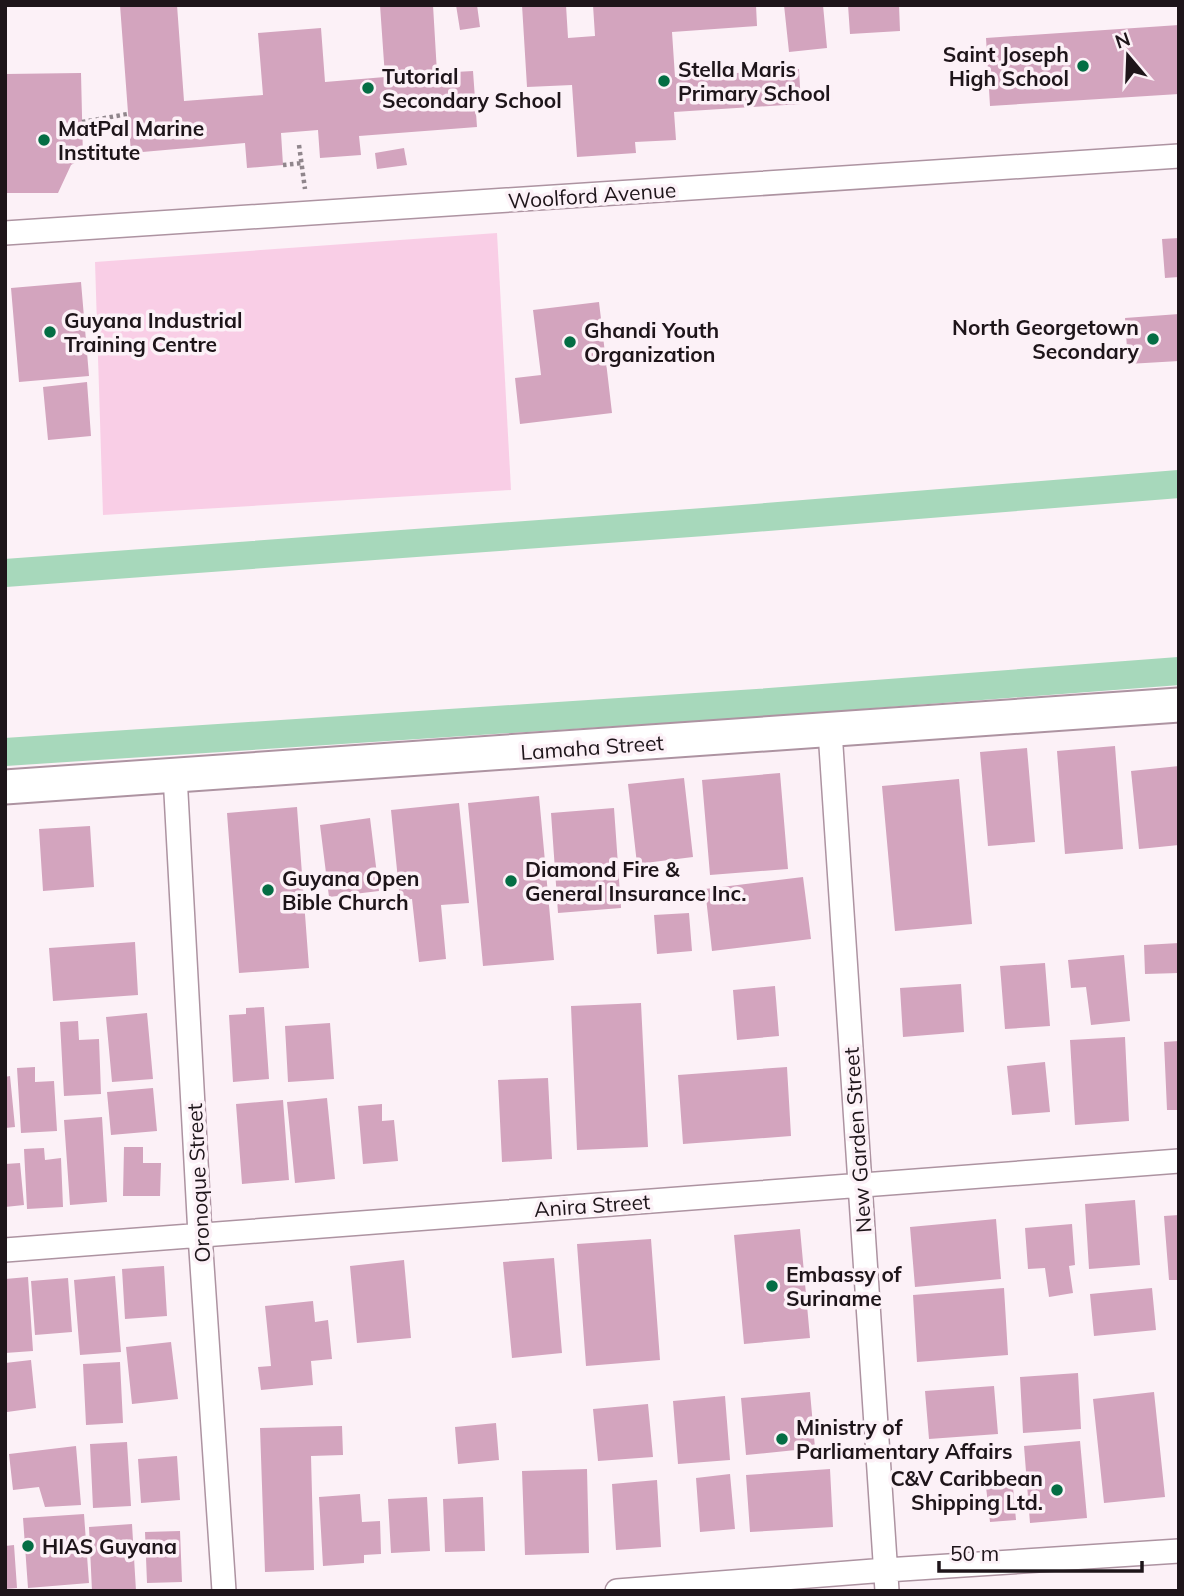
<svg xmlns="http://www.w3.org/2000/svg" width="1184" height="1596" font-family="Mulish,sans-serif">
<style>
.green{fill:#f9cee6}
.lines{fill:none;stroke-linecap:round;stroke-linejoin:round}
.canal{stroke:#a7d8bb;stroke-width:28}
.building{fill:#d3a4be}
.street-casing{stroke:#ad93a1;stroke-width:26}
.secondary-casing{stroke:#ad93a1;stroke-width:37}
.path{stroke:#90868c;stroke-width:4.5;stroke-dasharray:3.5 3.5;stroke-linecap:butt}
.street{stroke:#fff;stroke-width:23}
.secondary{stroke:#fff;stroke-width:33}
.poi-dot{fill:#046d44;stroke:#fcf1f7;stroke-width:2.5}
.labels{text-anchor:middle;dominant-baseline:central;stroke-width:7;stroke-linejoin:round;paint-order:stroke}
.poi-label{font-size:21px;font-weight:bold;fill:#1e151a;stroke:#fcf1f7;text-anchor:start}
.street-label{font-size:21px;fill:#1e151a;stroke:#fcf1f7}
</style>
<rect width="100%" height="100%" fill="#fcf1f7"/>
<path class="green" d="M 497,233 L 511,490 L 103,515 L 95,262 Z"/>
<g class="lines">
<path class="canal" d="M 5,573 L 704,522 L 1179,484
M 5,752 L 757,703 L 1179,671"/>
</g>
<path class="building" d="M 120,5 L 177,5 L 184,101 L 263,95 L 258,33 L 321,28 L 325,82 L 385,77 L 380,5 L 433,5 L 437,73 L 473,71 L 477,127 L 359,136 L 361,155 L 320,158 L 318,130 L 281,133 L 283,165 L 247,168 L 245,143 L 131,153 Z
M 456,5 L 477,5 L 480,27 L 460,30 Z
M 522,5 L 566,5 L 568,38 L 595,36 L 593,5 L 756,5 L 757,26 L 672,32 L 675,77 L 799,69 L 801,104 L 674,112 L 676,140 L 635,142 L 636,153 L 577,157 L 572,85 L 527,87 Z
M 784,5 L 823,5 L 827,48 L 789,52 Z
M 848,5 L 899,5 L 900,31 L 850,34 Z
M 1179,25 L 1179,94 L 990,106 L 986,38 Z
M 81,73 L 83,158 L 71,165 L 58,193 L 5,193 L 5,74 Z
M 404,148 L 407,165 L 377,169 L 375,153 Z
M 1179,238 L 1179,277 L 1165,278 L 1162,239 Z
M 81,282 L 89,376 L 19,382 L 11,288 Z
M 599,302 L 612,413 L 520,424 L 515,378 L 541,375 L 533,310 Z
M 1179,314 L 1179,361 L 1128,364 L 1125,318 Z
M 87,382 L 91,436 L 48,440 L 43,387 Z
M 1115,746 L 1123,849 L 1065,854 L 1057,751 Z
M 1027,748 L 1035,842 L 988,846 L 980,752 Z
M 1179,766 L 1179,845 L 1139,849 L 1131,771 Z
M 780,773 L 788,869 L 710,875 L 702,780 Z
M 684,778 L 693,857 L 637,864 L 628,784 Z
M 959,779 L 972,924 L 895,931 L 882,786 Z
M 539,796 L 554,960 L 483,966 L 468,803 Z
M 459,803 L 469,903 L 441,905 L 446,959 L 419,962 L 412,899 L 400,900 L 391,810 Z
M 297,807 L 309,968 L 239,973 L 227,813 Z
M 614,808 L 621,908 L 558,913 L 551,813 Z
M 370,818 L 379,891 L 329,897 L 320,825 Z
M 90,826 L 94,887 L 43,891 L 39,829 Z
M 803,877 L 811,939 L 712,951 L 705,889 Z
M 689,913 L 692,951 L 657,954 L 654,915 Z
M 135,942 L 138,995 L 53,1001 L 49,948 Z
M 1179,943 L 1179,973 L 1145,974 L 1144,945 Z
M 1124,955 L 1130,1021 L 1091,1025 L 1086,987 L 1071,988 L 1068,960 Z
M 1045,963 L 1050,1026 L 1005,1029 L 1000,966 Z
M 961,984 L 964,1032 L 903,1037 L 900,988 Z
M 775,986 L 779,1036 L 737,1040 L 733,990 Z
M 641,1003 L 648,1147 L 577,1150 L 571,1006 Z
M 264,1007 L 269,1079 L 233,1082 L 229,1015 L 246,1014 L 246,1008 Z
M 147,1013 L 153,1079 L 112,1082 L 106,1017 Z
M 78,1021 L 79,1040 L 99,1039 L 101,1094 L 64,1096 L 60,1022 Z
M 330,1023 L 334,1079 L 288,1082 L 285,1026 Z
M 1125,1037 L 1129,1121 L 1075,1125 L 1070,1040 Z
M 1179,1041 L 1179,1110 L 1167,1110 L 1164,1042 Z
M 1045,1062 L 1050,1112 L 1012,1115 L 1007,1066 Z
M 35,1067 L 35,1082 L 54,1081 L 57,1131 L 21,1133 L 17,1068 Z
M 787,1067 L 791,1136 L 683,1144 L 678,1075 Z
M 10,1076 L 15,1127 L 5,1128 L 5,1077 Z
M 548,1078 L 552,1159 L 502,1162 L 498,1080 Z
M 153,1088 L 157,1131 L 111,1135 L 107,1092 Z
M 327,1098 L 335,1179 L 295,1183 L 287,1102 Z
M 283,1100 L 289,1180 L 242,1184 L 236,1104 Z
M 382,1104 L 382,1121 L 394,1120 L 398,1161 L 363,1164 L 358,1106 Z
M 102,1117 L 107,1202 L 70,1205 L 64,1120 Z
M 124,1147 L 143,1147 L 143,1163 L 161,1163 L 160,1196 L 123,1196 Z
M 44,1148 L 45,1160 L 61,1158 L 63,1207 L 27,1209 L 24,1149 Z
M 20,1163 L 24,1205 L 5,1207 L 5,1164 Z
M 1135,1200 L 1140,1265 L 1089,1269 L 1085,1204 Z
M 1179,1215 L 1179,1280 L 1169,1280 L 1164,1216 Z
M 996,1219 L 1001,1279 L 915,1287 L 910,1227 Z
M 1072,1224 L 1075,1265 L 1069,1266 L 1073,1293 L 1049,1297 L 1045,1268 L 1028,1269 L 1025,1228 Z
M 800,1229 L 810,1338 L 744,1344 L 734,1235 Z
M 651,1239 L 660,1360 L 586,1366 L 577,1244 Z
M 554,1258 L 562,1353 L 512,1358 L 503,1262 Z
M 404,1260 L 411,1338 L 357,1343 L 350,1266 Z
M 164,1266 L 167,1316 L 125,1319 L 122,1269 Z
M 115,1276 L 121,1352 L 80,1355 L 74,1280 Z
M 28,1277 L 33,1351 L 5,1353 L 5,1279 Z
M 68,1278 L 72,1332 L 35,1335 L 31,1281 Z
M 1004,1288 L 1008,1355 L 917,1362 L 913,1295 Z
M 1152,1288 L 1156,1330 L 1094,1336 L 1090,1294 Z
M 313,1301 L 315,1322 L 328,1320 L 332,1359 L 311,1361 L 313,1385 L 261,1390 L 258,1367 L 271,1366 L 265,1306 Z
M 171,1342 L 178,1399 L 132,1404 L 126,1347 Z
M 31,1360 L 36,1408 L 7,1412 L 5,1363 Z
M 120,1362 L 123,1423 L 86,1425 L 83,1364 Z
M 1078,1373 L 1081,1429 L 1023,1433 L 1020,1377 Z
M 994,1386 L 998,1434 L 929,1439 L 925,1391 Z
M 810,1392 L 815,1448 L 746,1455 L 741,1398 Z
M 1154,1392 L 1165,1497 L 1104,1503 L 1093,1399 Z
M 725,1396 L 730,1460 L 678,1464 L 673,1401 Z
M 648,1404 L 653,1457 L 598,1461 L 593,1409 Z
M 496,1423 L 499,1460 L 458,1464 L 455,1427 Z
M 342,1426 L 343,1455 L 311,1456 L 314,1570 L 265,1572 L 260,1428 Z
M 1080,1441 L 1087,1518 L 1030,1523 L 1024,1446 Z
M 127,1442 L 131,1506 L 93,1508 L 90,1444 Z
M 76,1446 L 81,1505 L 45,1507 L 39,1487 L 13,1490 L 9,1454 Z
M 177,1456 L 180,1500 L 141,1503 L 138,1459 Z
M 587,1469 L 589,1553 L 525,1555 L 522,1471 Z
M 830,1469 L 833,1527 L 750,1532 L 746,1475 Z
M 730,1474 L 735,1529 L 700,1532 L 696,1478 Z
M 1012,1476 L 1016,1520 L 990,1522 L 985,1478 Z
M 657,1480 L 661,1547 L 616,1550 L 612,1484 Z
M 360,1494 L 362,1522 L 380,1521 L 381,1554 L 364,1555 L 364,1563 L 323,1566 L 319,1497 Z
M 427,1497 L 430,1551 L 391,1553 L 388,1499 Z
M 483,1497 L 485,1551 L 445,1552 L 443,1499 Z
M 84,1514 L 89,1583 L 28,1588 L 23,1518 Z
M 132,1524 L 136,1591 L 92,1591 L 89,1527 Z
M 180,1531 L 182,1582 L 147,1583 L 145,1532 Z
M 14,1545 L 17,1588 L 5,1589 L 5,1546 Z"/>
<g class="lines">
<defs>
<path id="street" d="M 5,233 L 1179,156
M 830,731 L 887,1591
M 175,775 L 200,1235 L 224,1591
M 5,1250 L 1179,1161
M 617,1591 L 886,1570 L 1179,1551"/>
<path id="secondary" d="M 5,787 L 1179,705"/>
</defs>
<use href="#street" class="street-casing"/>
<use href="#secondary" class="secondary-casing"/>
<path class="path" d="M 82,122 L 128,114
M 299,145 L 305,189
M 83,158 L 136,152
M 283,165 L 303,163"/>
<use href="#street" class="street"/>
<use href="#secondary" class="secondary"/>
</g>
<g class="poi-dot">
<circle cx="1083" cy="66" r="7"/>
<circle cx="664" cy="81" r="7"/>
<circle cx="368" cy="88" r="7"/>
<circle cx="44" cy="140" r="7"/>
<circle cx="50" cy="332" r="7"/>
<circle cx="1153" cy="339" r="7"/>
<circle cx="570" cy="342" r="7"/>
<circle cx="511" cy="881" r="7"/>
<circle cx="268" cy="890" r="7"/>
<circle cx="772" cy="1286" r="7"/>
<circle cx="782" cy="1439" r="7"/>
<circle cx="1057" cy="1490" r="7"/>
<circle cx="28" cy="1546" r="7"/>
</g>
<g class="labels">
<g class="poi-label">
<text x="1069" y="54" text-anchor="end">Saint Joseph<tspan x="1069" dy="24">High School</tspan></text>
<text x="678" y="69">Stella Maris<tspan x="678" dy="24">Primary School</tspan></text>
<text x="382" y="76">Tutorial<tspan x="382" dy="24">Secondary School</tspan></text>
<text x="58" y="128">MatPal Marine<tspan x="58" dy="24">Institute</tspan></text>
<text x="64" y="320">Guyana Industrial<tspan x="64" dy="24">Training Centre</tspan></text>
<text x="1139" y="327" text-anchor="end">North Georgetown<tspan x="1139" dy="24">Secondary</tspan></text>
<text x="584" y="330">Ghandi Youth<tspan x="584" dy="24">Organization</tspan></text>
<text x="525" y="869">Diamond Fire &amp;<tspan x="525" dy="24">General Insurance Inc.</tspan></text>
<text x="282" y="878">Guyana Open<tspan x="282" dy="24">Bible Church</tspan></text>
<text x="786" y="1274">Embassy of<tspan x="786" dy="24">Suriname</tspan></text>
<text x="796" y="1427">Ministry of<tspan x="796" dy="24">Parliamentary Affairs</tspan></text>
<text x="1043" y="1478" text-anchor="end">C&amp;V Caribbean<tspan x="1043" dy="24">Shipping Ltd.</tspan></text>
<text x="42" y="1546">HIAS Guyana</text>
</g>
<g class="street-label">
<text transform="translate(592 195) rotate(-4)">Woolford Avenue</text>
<text transform="translate(592 747) rotate(-4)">Lamaha Street</text>
<text transform="translate(857 1140) rotate(-94)">New Garden Street</text>
<text transform="translate(198 1183) rotate(-93)">Oronoque Street</text>
<text transform="translate(592 1205) rotate(-4)">Anira Street</text>
</g>
</g>
<rect width="1184" height="1596" fill="none" stroke="#1e151a" stroke-width="14"/>
<g transform="translate(1128 56) rotate(341)" stroke="#fcf1f7" stroke-width="5" paint-order="stroke">
<path d="M0-5L12 26L0 18L-12 26Z" fill="#1e151a"/>
<text y="-10" font-size="19" font-weight="bold" text-anchor="middle" fill="#1e151a">N</text>
</g>
<path d="M939 1561v10h203v-10" fill="none" stroke="#1e151a" stroke-width="3.5"/>
<text x="950" y="1561" font-size="21" fill="#1e151a" stroke="#fcf1f7" stroke-width="5" paint-order="stroke">50 m</text>
</svg>
